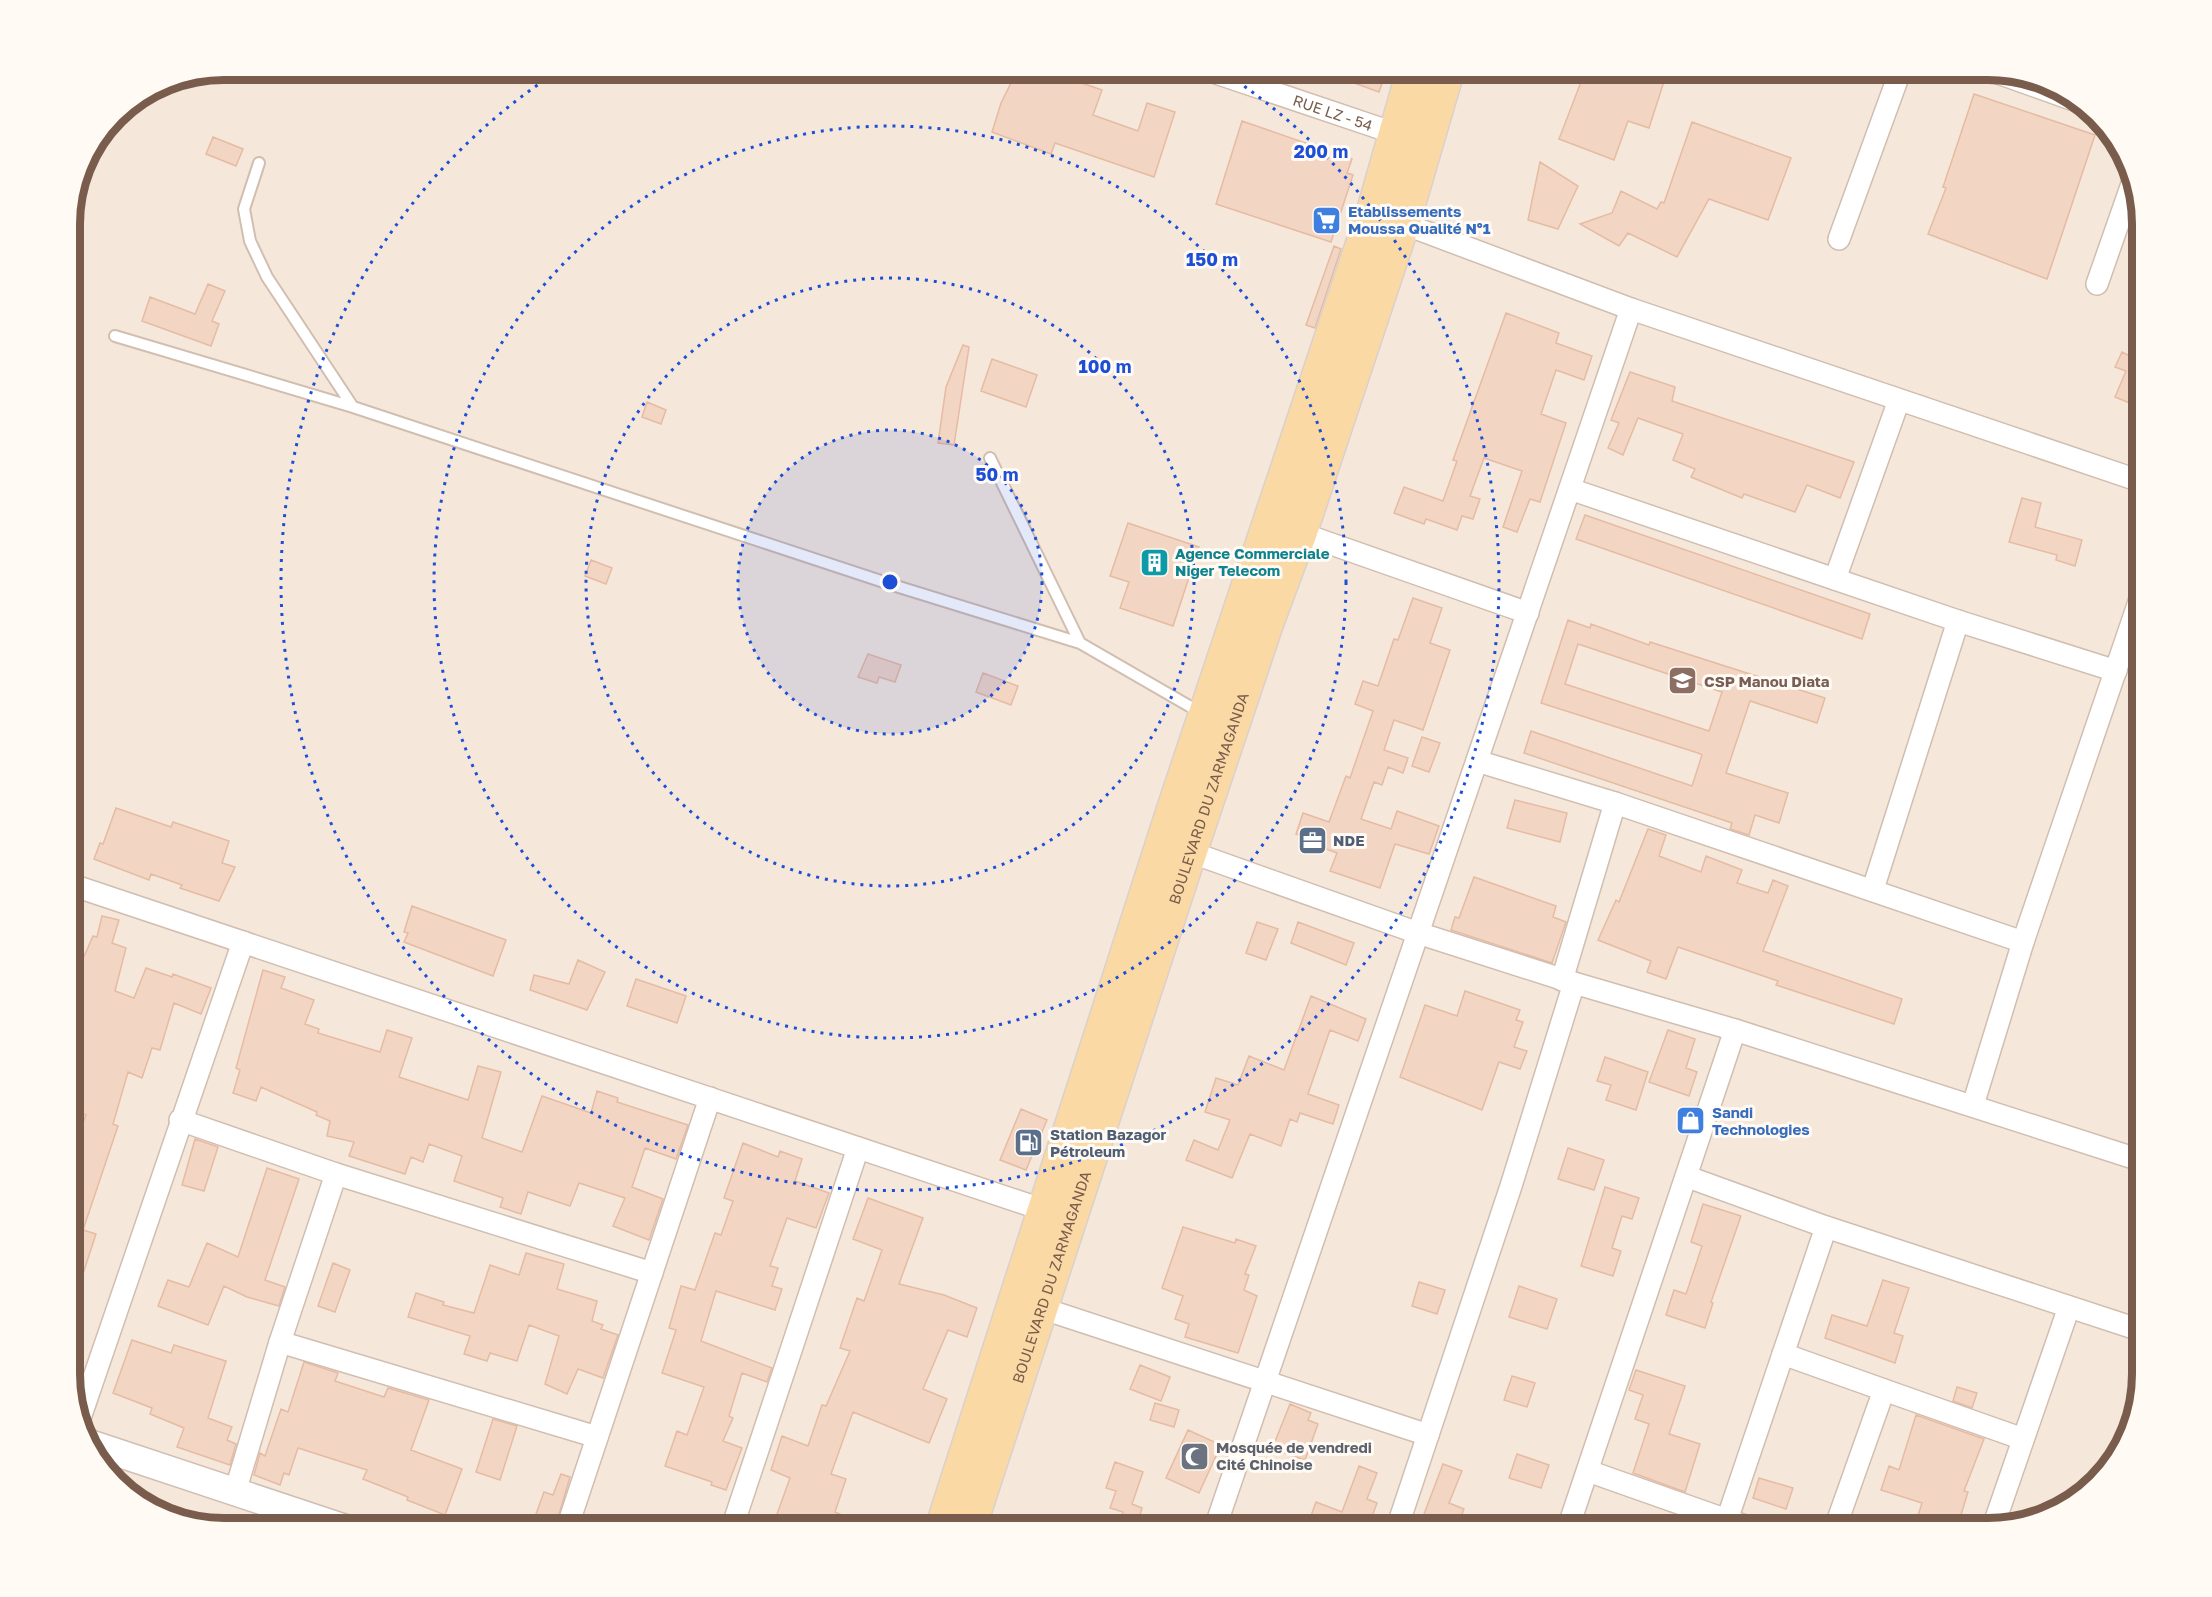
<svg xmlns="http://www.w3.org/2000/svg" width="2212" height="1597" font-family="'Golos Text',sans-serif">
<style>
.residential{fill:#f5e8da}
.building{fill:#f3d5c3;stroke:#e6bba3;stroke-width:1.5;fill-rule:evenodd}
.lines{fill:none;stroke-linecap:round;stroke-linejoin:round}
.service-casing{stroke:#d1beb0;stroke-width:14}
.minor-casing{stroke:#d1beb0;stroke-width:24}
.tertiary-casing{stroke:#d1beb0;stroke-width:30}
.primary-casing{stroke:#dad1cd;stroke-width:36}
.service{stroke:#fff;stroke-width:10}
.minor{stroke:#fff;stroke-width:21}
.tertiary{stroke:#fff;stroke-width:27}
.primary{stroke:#fbd9a5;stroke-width:33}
.ring{fill:none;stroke:#1d4ed8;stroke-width:3;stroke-dasharray:3 6}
.labels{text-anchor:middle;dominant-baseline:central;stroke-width:6;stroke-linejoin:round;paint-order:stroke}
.street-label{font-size:15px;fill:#7a5c4d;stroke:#fffaf3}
.shop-label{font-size:15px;font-weight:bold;fill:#366cbe;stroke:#fffaf3;text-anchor:start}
.culture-label{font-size:15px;font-weight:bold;fill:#0d838f;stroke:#fffaf3;text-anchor:start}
.education-label{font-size:15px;font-weight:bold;fill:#785e54;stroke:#fffaf3;text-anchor:start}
.service-label{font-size:15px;font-weight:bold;fill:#4e5e75;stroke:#fffaf3;text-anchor:start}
.worship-label{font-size:15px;font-weight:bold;fill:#5b616d;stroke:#fffaf3;text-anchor:start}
.rim{fill:none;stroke:#7a5c4d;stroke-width:8}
.centre{fill:#1d4ed8;stroke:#fffaf3;stroke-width:3}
.ring-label{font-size:18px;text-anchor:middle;font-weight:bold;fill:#1d4ed8;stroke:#fffaf3;stroke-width:6;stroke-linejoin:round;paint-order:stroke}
</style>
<rect width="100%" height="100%" fill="#fdf6ec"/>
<path class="residential" d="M 223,69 L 1989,69 L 2082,101 L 2127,155 L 2143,223 L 2143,1374 L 2135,1423 L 2111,1467 L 2057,1512 L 1989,1528 L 223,1528 L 173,1520 L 130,1496 L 85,1442 L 69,1383 L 69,213 L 85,155 L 121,108 L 165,81 Z"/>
<path class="building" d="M 1018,69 L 1041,76 L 1042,73 L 1069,82 L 1070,79 L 1102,90 L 1093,115 L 1138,131 L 1147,103 L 1175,112 L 1154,177 L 1055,143 L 1051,154 L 992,132 L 1001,103 Z
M 1321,69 L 1387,69 L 1379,92 L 1321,71 Z
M 1586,69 L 1668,69 L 1649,128 L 1628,121 L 1614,160 L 1559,139 Z
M 1974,94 L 2095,135 L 2047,279 L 1928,234 L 1946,188 L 1943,187 Z
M 1242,121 L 1352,159 L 1347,173 L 1353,175 L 1331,242 L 1216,204 Z
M 1692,122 L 1791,158 L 1768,220 L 1709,199 L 1677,257 L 1628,233 L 1619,246 L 1580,224 L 1612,213 L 1621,191 L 1657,209 L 1661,202 L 1664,203 Z
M 213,137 L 243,149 L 236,166 L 206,154 Z
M 1540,162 L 1578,186 L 1558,229 L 1528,220 Z
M 1334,246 L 1341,249 L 1315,328 L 1306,325 Z
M 208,284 L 225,291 L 212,321 L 219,324 L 211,346 L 142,321 L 150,297 L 195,314 Z
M 1506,313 L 1559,333 L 1556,343 L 1592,356 L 1584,380 L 1556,370 L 1541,414 L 1566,423 L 1540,502 L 1530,499 L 1517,532 L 1503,527 L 1522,471 L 1484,458 L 1470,496 L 1480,499 L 1473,519 L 1462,516 L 1457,530 L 1426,519 L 1424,524 L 1394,513 L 1404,487 L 1443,501 L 1457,461 L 1453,460 Z
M 2143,331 L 2143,393 L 2137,406 L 2115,397 L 2126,371 L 2115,367 L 2122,352 L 2132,357 Z
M 963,345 L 969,347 L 954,445 L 938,443 L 946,387 Z
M 992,359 L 1037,375 L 1026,407 L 981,391 Z
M 1630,372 L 1675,387 L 1672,401 L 1854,462 L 1840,498 L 1807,485 L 1795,512 L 1744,494 L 1742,498 L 1691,477 L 1695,469 L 1673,460 L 1683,434 L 1638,418 L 1623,455 L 1608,448 L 1619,423 L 1611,420 Z
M 647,402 L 666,410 L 661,424 L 642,417 Z
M 2022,498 L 2041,503 L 2035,527 L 2082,540 L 2075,566 L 2056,560 L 2057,555 L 2009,542 Z
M 1585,515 L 1870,614 L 1862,639 L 1576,539 Z
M 1128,523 L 1199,547 L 1173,626 L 1120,608 L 1129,582 L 1110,576 Z
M 591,560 L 612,568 L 606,584 L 585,576 Z
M 1413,598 L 1442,608 L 1430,643 L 1450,650 L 1423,730 L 1394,720 L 1384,750 L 1408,758 L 1403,773 L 1388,767 L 1382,785 L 1374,782 L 1361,819 L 1391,829 L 1397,811 L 1439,826 L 1429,854 L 1395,844 L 1380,888 L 1330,871 L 1337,853 L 1307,842 L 1308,838 L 1296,834 L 1303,813 L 1329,822 L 1346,776 L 1350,778 L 1373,711 L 1355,704 L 1363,681 L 1378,686 L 1394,639 L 1398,640 Z
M 1568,620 L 1590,628 L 1591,624 L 1649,645 L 1650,642 L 1825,698 L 1817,723 L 1750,701 L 1726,773 L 1788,793 L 1779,823 L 1755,815 L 1749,835 L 1730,829 L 1732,823 L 1524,753 L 1531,731 L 1692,786 L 1702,755 L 1698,753 L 1541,703 ZM 1578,644 L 1722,692 L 1709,731 L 1565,684 Z
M 868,654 L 901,665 L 895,682 L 879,677 L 877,683 L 858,677 Z
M 983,673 L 1018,686 L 1011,705 L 976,692 Z
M 1422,737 L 1440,743 L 1429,772 L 1412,766 Z
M 1515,800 L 1567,813 L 1560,842 L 1507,828 Z
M 116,808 L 171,827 L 173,822 L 229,841 L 222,863 L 235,867 L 219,901 L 180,888 L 182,885 L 151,874 L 149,880 L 94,859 L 100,843 L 103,844 Z
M 1648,829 L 1666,835 L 1659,856 L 1701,872 L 1706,856 L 1742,870 L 1737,883 L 1768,893 L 1773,880 L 1788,886 L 1763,951 L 1902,999 L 1894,1024 L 1776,985 L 1778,981 L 1678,947 L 1666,979 L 1647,972 L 1651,961 L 1598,940 L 1616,900 L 1619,902 Z
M 1474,877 L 1556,906 L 1553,917 L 1566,922 L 1552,963 L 1451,930 L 1455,917 L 1459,918 Z
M 412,906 L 506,940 L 493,976 L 404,942 L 408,933 L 404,932 Z
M 102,916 L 119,920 L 112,943 L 126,948 L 115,991 L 134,998 L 146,968 L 172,977 L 173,974 L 211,988 L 201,1014 L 174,1003 L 160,1050 L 152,1048 L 142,1078 L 128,1072 L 113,1124 L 118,1126 L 83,1230 L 96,1234 L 82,1277 L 69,1273 L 69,1213 L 82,1175 L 69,1171 L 69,1158 L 86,1115 L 69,1109 L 69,991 L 93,936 L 97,937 Z
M 1257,922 L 1278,929 L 1266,960 L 1246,953 Z
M 1298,922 L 1354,943 L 1346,965 L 1291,943 Z
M 578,960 L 605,972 L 587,1010 L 530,990 L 534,975 L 569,984 Z
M 263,970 L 285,977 L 281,988 L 314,1000 L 305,1024 L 319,1029 L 318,1033 L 380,1052 L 387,1030 L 412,1038 L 399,1077 L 468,1100 L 478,1066 L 501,1072 L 482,1138 L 522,1152 L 542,1096 L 591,1113 L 597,1091 L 618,1098 L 617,1102 L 688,1125 L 676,1159 L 645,1148 L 632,1187 L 663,1199 L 649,1240 L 613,1226 L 625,1198 L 579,1183 L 570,1206 L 528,1192 L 521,1214 L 500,1207 L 503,1198 L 454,1181 L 462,1156 L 429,1144 L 423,1162 L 411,1157 L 405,1174 L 349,1156 L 354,1142 L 327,1136 L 330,1121 L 316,1115 L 317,1112 L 261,1087 L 256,1101 L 233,1093 L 240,1070 L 236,1068 Z
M 636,979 L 686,996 L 677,1023 L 627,1006 Z
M 1465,991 L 1520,1010 L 1516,1020 L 1523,1022 L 1514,1047 L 1527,1051 L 1520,1069 L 1499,1062 L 1482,1110 L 1400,1077 L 1425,1005 L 1457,1016 Z
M 1311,996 L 1366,1019 L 1358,1041 L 1330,1030 L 1308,1094 L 1339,1105 L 1333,1124 L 1300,1113 L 1297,1122 L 1290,1119 L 1281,1146 L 1250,1134 L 1232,1178 L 1186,1160 L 1194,1140 L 1218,1150 L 1230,1120 L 1205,1112 L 1216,1078 L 1238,1085 L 1249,1056 L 1284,1070 Z
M 1668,1030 L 1695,1039 L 1686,1068 L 1697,1072 L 1689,1096 L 1649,1082 Z
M 1605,1057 L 1648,1072 L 1636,1110 L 1606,1100 L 1611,1085 L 1597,1081 Z
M 1021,1109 L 1047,1120 L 1026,1170 L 1000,1160 Z
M 195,1139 L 218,1147 L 204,1191 L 182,1185 Z
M 743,1143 L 778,1157 L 780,1151 L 802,1159 L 795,1181 L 829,1193 L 816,1228 L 787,1218 L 770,1266 L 778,1268 L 772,1286 L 782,1289 L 775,1310 L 716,1291 L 701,1341 L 772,1368 L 767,1382 L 742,1373 L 729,1416 L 733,1418 L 723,1441 L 742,1448 L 726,1490 L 711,1485 L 712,1482 L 665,1466 L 677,1431 L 687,1435 L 704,1387 L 662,1373 L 676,1330 L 669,1328 L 681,1286 L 695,1290 L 715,1233 L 721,1235 L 733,1201 L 724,1198 Z
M 1568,1148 L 1604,1160 L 1594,1190 L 1558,1179 Z
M 267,1168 L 299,1179 L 265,1280 L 285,1287 L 279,1306 L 247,1297 L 224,1286 L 208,1325 L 158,1306 L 168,1280 L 189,1287 L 207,1243 L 238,1257 Z
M 1605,1187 L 1639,1198 L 1632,1219 L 1622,1216 L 1612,1248 L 1621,1251 L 1613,1276 L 1581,1266 Z
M 868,1198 L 923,1218 L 899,1284 L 944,1295 L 977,1308 L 967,1337 L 948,1330 L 923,1389 L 947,1399 L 929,1443 L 853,1412 L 831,1474 L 846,1479 L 835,1512 L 872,1528 L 772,1528 L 790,1478 L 771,1470 L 782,1436 L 808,1446 L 822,1405 L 826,1406 L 850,1351 L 840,1348 L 857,1298 L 864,1301 L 882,1250 L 853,1239 Z
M 1703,1204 L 1741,1216 L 1711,1302 L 1713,1303 L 1705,1328 L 1666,1315 L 1674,1290 L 1686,1294 L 1702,1246 L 1691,1242 Z
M 1183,1227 L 1235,1243 L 1236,1239 L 1256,1246 L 1245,1274 L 1249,1275 L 1244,1290 L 1257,1296 L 1238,1353 L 1185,1337 L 1189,1324 L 1175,1319 L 1183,1296 L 1162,1288 Z
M 526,1253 L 564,1264 L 557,1289 L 597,1301 L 592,1321 L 603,1325 L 601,1329 L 618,1335 L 603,1378 L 578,1369 L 567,1394 L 545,1384 L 559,1336 L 529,1325 L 517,1361 L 490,1353 L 487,1361 L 464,1354 L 470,1336 L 408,1317 L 416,1293 L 444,1302 L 443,1305 L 474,1313 L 490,1265 L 519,1275 Z
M 333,1263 L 350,1270 L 335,1312 L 318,1306 Z
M 1883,1280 L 1909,1288 L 1894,1333 L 1903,1336 L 1895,1363 L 1825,1338 L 1832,1315 L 1867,1326 Z
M 1419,1282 L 1445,1290 L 1437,1314 L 1412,1306 Z
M 1519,1286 L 1557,1299 L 1547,1329 L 1509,1317 Z
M 132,1340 L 171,1353 L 174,1345 L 226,1361 L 208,1418 L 232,1427 L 227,1440 L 236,1444 L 230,1465 L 177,1447 L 184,1428 L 150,1414 L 152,1408 L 113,1393 Z
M 304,1362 L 338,1373 L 335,1381 L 384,1397 L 388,1388 L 429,1400 L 411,1450 L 462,1469 L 445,1515 L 407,1500 L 408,1497 L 363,1479 L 367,1470 L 298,1448 L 289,1475 L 284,1473 L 280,1485 L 254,1475 L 260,1453 L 265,1456 L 281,1409 L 288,1412 Z
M 1140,1365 L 1170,1377 L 1161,1401 L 1130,1389 Z
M 1636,1370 L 1685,1386 L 1669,1434 L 1700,1444 L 1685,1492 L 1633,1473 L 1649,1424 L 1635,1419 L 1643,1395 L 1629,1390 Z
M 1512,1376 L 1535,1383 L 1527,1407 L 1504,1400 Z
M 1957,1387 L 1977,1393 L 1972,1408 L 1953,1401 Z
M 1155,1403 L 1179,1410 L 1174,1427 L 1150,1420 Z
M 1290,1404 L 1311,1413 L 1308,1420 L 1318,1424 L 1305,1460 L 1272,1449 Z
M 1916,1415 L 1984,1439 L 1964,1491 L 1968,1492 L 1957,1528 L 1914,1528 L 1922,1503 L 1881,1490 L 1889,1466 L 1899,1470 Z
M 493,1419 L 517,1426 L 500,1480 L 476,1472 Z
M 1188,1430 L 1221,1445 L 1199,1493 L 1166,1478 Z
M 1517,1454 L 1549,1465 L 1541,1488 L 1509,1478 Z
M 1115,1462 L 1143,1472 L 1132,1504 L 1142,1508 L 1140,1515 L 1169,1528 L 1117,1528 L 1123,1512 L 1110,1508 L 1116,1491 L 1106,1488 Z
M 1443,1464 L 1462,1471 L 1449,1503 L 1464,1509 L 1457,1528 L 1436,1528 L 1421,1522 Z
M 1359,1466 L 1377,1473 L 1367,1499 L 1377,1503 L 1370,1522 L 1380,1528 L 1320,1528 L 1308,1524 L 1316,1502 L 1342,1512 Z
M 561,1474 L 570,1477 L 555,1528 L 531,1528 L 544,1492 L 553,1495 Z
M 1759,1478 L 1793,1488 L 1786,1509 L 1753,1498 Z"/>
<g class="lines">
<defs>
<path id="service" d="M 259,163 L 244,209 L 250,241 L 267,277 L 353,407
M 115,336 L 353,407 L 899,587 L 1080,643 L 1203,714
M 990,458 L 1080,643"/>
<g id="minor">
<path id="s1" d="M 1204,69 L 1394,133"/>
<path d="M 1987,69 L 2085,104"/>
<path d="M 1391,219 L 1631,309 L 2143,482"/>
<path d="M 1839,239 L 1901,69"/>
<path d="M 2097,284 L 2133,181"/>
<path d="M 1570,489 L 1958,621 L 2116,671"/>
<path d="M 1300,533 L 1528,613"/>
<path d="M 1835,579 L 1899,400"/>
<path d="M 1477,761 L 1615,803 L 2023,942"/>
<path d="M 1190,852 L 1418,933 L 1574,983 L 1735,1030 L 2143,1161"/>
<path d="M 69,884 L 1044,1210"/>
<path d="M 1873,889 L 1958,621"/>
<path d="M 1562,980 L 1615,803"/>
<path d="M 1973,1105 L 2023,942 L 2143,590"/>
<path d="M 180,1120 L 336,1174 L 652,1273"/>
<path d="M 1688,1177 L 1826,1227 L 2143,1331"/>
<path d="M 1041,1308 L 1428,1435"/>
<path d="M 280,1342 L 597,1437"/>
<path d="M 1783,1354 L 1884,1390"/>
<path d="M 79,1421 L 243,942"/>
<path d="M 1588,1471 L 1727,1520 L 1826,1227"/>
<path d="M 235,1492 L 280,1342 L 336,1174"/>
<path d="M 1727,1520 L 1751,1528"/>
<path d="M 1993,1527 L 2069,1307"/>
<path d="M 567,1528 L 710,1098"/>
<path d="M 732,1528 L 858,1148"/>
<path d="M 1215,1528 L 1631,309"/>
<path d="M 1397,1528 L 1511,1186 L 1574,983"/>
<path d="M 1568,1528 L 1735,1030"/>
<path d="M 1835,1528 L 1884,1390 L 2023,1439"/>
</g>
<path id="tertiary" d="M 85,1442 L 344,1528"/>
<g id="primary">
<path d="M 942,1528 L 1173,811 L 1373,213 L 1414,69"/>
<path id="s2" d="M 969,1528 L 1190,852 L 1266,625 L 1300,533 L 1403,223 L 1448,69"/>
</g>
</defs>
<use href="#service" class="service-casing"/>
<use href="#minor" class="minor-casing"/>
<use href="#tertiary" class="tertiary-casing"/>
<use href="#primary" class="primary-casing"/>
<use href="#service" class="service"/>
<use href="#minor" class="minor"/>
<use href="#tertiary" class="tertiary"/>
<use href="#primary" class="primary"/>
</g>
<circle cx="890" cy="582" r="152" fill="#1d4ed8" fill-opacity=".12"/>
<g class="ring">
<circle cx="890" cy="582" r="152"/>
<circle cx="890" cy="582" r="304"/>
<circle cx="890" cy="582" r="456"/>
<path d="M1222 71A609 609 0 1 1 558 71"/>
</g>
<defs>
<symbol id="supermarket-square" viewBox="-11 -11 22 22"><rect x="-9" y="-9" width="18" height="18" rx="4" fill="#3f7fe0" stroke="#fffaf3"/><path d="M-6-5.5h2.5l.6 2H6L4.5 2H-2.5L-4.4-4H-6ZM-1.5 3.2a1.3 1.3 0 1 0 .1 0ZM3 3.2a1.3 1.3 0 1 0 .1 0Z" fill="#fff"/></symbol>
<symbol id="building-square" viewBox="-11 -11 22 22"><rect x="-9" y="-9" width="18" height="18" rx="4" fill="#0f9aa8" stroke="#fffaf3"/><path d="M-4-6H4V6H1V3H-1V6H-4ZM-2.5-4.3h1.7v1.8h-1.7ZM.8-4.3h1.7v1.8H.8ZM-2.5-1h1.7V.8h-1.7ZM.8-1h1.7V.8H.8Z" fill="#fff"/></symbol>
<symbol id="school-square" viewBox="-11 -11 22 22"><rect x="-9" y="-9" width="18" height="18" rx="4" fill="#8d6e63" stroke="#fffaf3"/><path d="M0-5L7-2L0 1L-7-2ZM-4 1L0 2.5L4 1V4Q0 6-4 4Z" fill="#fff"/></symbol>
<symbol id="office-square" viewBox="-11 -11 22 22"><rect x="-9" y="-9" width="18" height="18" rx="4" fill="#5c6f8a" stroke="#fffaf3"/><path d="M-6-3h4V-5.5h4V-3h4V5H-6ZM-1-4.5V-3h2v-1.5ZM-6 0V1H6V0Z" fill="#fff"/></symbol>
<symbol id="shop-square" viewBox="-11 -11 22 22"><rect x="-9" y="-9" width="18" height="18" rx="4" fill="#3f7fe0" stroke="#fffaf3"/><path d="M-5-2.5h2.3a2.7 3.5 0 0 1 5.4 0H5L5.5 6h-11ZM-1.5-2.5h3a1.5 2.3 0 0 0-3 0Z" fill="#fff"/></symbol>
<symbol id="fuel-square" viewBox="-11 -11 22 22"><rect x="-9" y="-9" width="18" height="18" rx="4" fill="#5c6f8a" stroke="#fffaf3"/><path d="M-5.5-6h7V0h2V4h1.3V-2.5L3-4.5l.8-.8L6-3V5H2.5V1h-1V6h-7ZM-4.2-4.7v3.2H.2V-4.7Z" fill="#fff"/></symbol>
<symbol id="mosque-square" viewBox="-11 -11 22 22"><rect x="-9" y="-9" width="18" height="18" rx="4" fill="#6b7280" stroke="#fffaf3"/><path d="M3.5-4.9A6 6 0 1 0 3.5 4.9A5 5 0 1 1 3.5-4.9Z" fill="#fff"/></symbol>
</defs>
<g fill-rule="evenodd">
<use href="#supermarket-square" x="1310" y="204" width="33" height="33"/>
<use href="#building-square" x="1138" y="546" width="33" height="33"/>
<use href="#school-square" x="1666" y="664" width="33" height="33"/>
<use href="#office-square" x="1296" y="824" width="33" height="33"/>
<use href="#shop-square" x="1674" y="1104" width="33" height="33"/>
<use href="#fuel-square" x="1012" y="1126" width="33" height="33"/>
<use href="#mosque-square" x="1178" y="1440" width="33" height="33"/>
</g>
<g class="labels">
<g class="street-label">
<text stroke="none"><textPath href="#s1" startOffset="136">RUE LZ - 54</textPath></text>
<text stroke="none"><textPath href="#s2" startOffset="768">BOULEVARD DU ZARMAGANDA</textPath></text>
<text stroke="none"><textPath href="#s2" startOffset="264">BOULEVARD DU ZARMAGANDA</textPath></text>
</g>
<g class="shop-label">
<text x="1348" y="211">Etablissements<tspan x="1348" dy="17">Moussa Qualité N°1</tspan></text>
<text x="1712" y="1112">Sandi<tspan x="1712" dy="17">Technologies</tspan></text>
</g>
<g class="culture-label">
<text x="1175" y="553">Agence Commerciale<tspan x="1175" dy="17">Niger Telecom</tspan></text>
</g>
<g class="education-label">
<text x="1704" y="681">CSP Manou Diata</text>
</g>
<g class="service-label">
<text x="1333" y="840">NDE</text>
<text x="1050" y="1134">Station Bazagor<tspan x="1050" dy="17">Pétroleum</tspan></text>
</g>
<g class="worship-label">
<text x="1216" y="1447">Mosquée de vendredi<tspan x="1216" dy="17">Cité Chinoise</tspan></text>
</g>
</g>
<path d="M0 0H2212V1597H0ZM224 80H1988A144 144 0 0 1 2132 224V1374A144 144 0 0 1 1988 1518H224A144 144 0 0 1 80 1374V224A144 144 0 0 1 224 80Z" fill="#fffaf3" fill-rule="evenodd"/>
<path class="rim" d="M224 80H1988A144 144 0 0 1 2132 224V1374A144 144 0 0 1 1988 1518H224A144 144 0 0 1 80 1374V224A144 144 0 0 1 224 80Z"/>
<circle cx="890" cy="582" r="9" class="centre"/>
<g class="ring-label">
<text x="1321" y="158">200 m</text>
<text x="1212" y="266">150 m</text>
<text x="1105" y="373">100 m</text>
<text x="997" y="481">50 m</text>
</g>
</svg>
